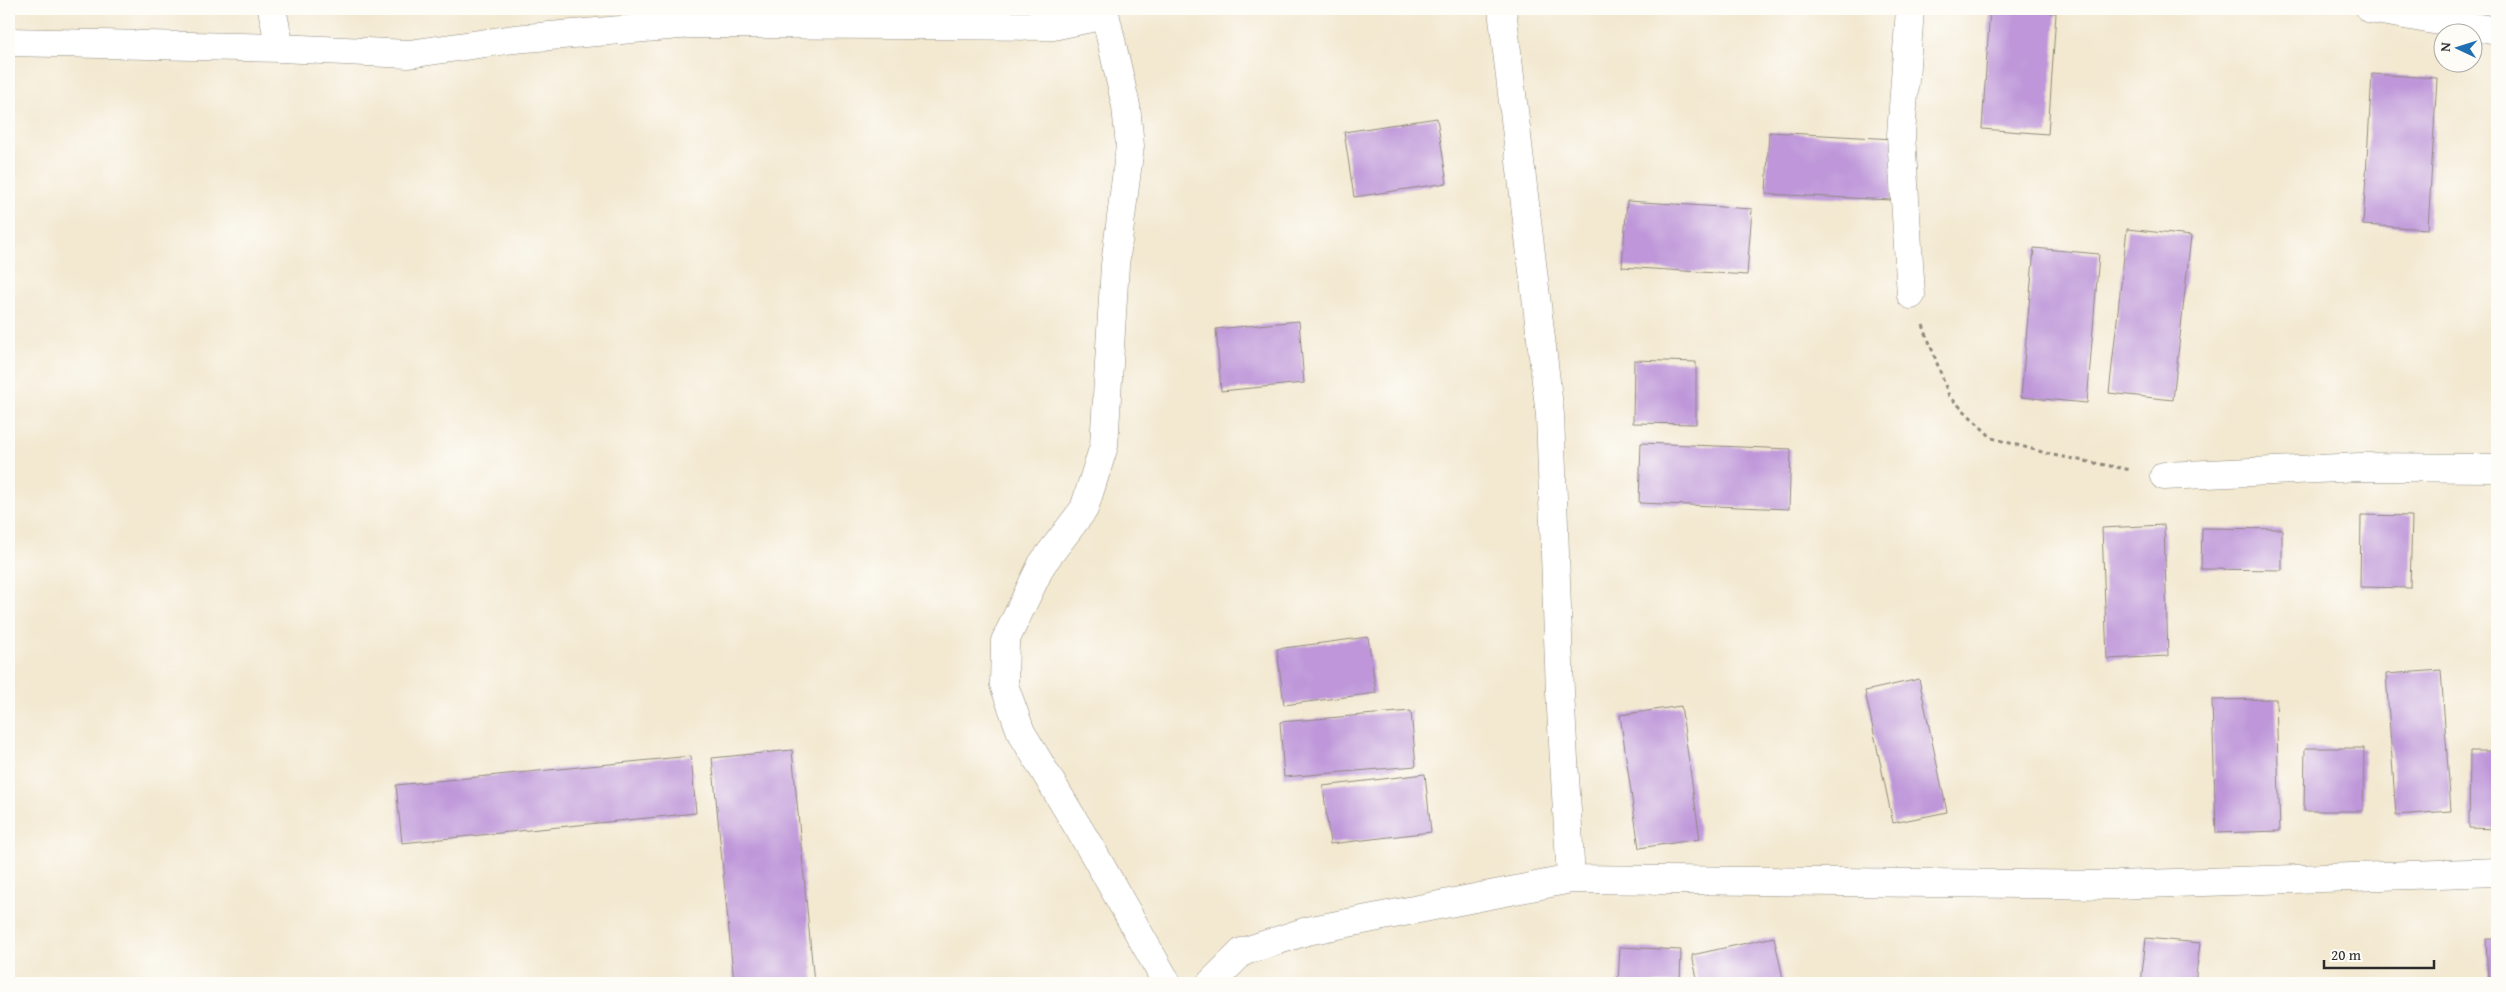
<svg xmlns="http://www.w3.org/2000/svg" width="2506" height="992" font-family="'Gentium Book Plus',serif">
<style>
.building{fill:#be96d9}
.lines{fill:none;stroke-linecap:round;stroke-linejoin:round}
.minor-casing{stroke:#8f8a7e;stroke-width:29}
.path{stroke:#8f8a7e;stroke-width:3;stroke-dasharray:4 4;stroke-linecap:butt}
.minor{stroke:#fff;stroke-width:28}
</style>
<rect width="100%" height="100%" fill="#fdfcf7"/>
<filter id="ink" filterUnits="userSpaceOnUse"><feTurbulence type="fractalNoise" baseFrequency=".02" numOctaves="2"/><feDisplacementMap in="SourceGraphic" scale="10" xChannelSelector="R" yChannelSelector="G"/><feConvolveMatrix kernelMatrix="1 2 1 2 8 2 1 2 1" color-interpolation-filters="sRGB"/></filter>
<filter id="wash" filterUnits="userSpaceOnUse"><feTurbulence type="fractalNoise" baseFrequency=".0096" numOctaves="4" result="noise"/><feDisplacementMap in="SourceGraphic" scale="20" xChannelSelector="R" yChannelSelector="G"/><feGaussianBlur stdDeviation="1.12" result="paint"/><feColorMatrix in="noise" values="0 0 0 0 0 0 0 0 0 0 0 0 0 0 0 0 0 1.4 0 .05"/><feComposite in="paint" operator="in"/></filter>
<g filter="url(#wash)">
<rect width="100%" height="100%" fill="#f3e8d0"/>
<g id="blocks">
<path class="building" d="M 1990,9 L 2056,13 L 2048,134 L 1982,129 Z
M 2372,74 L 2437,78 L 2428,229 L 2363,225 Z
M 1437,118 L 1447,183 L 1354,197 L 1344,132 Z
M 1769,132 L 1894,139 L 1891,200 L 1766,194 Z
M 1627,201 L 1752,209 L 1747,275 L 1622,267 Z
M 2127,229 L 2191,236 L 2173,400 L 2109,393 Z
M 2034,248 L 2099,254 L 2087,403 L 2021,397 Z
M 1299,321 L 1304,383 L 1221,391 L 1216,329 Z
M 1634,360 L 1696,362 L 1696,424 L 1633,423 Z
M 1641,443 L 1791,449 L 1789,509 L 1639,503 Z
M 2361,515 L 2412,516 L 2410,588 L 2360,587 Z
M 2164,525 L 2168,656 L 2107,659 L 2102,528 Z
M 2202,528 L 2282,529 L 2282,570 L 2201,569 Z
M 1368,637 L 1376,693 L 1284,705 L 1277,649 Z
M 2441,670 L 2451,811 L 2396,815 L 2386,674 Z
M 1919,679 L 1947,812 L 1893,823 L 1865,691 Z
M 2276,699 L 2280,831 L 2216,833 L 2212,700 Z
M 1681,706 L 1700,839 L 1639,848 L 1620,715 Z
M 1411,711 L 1416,766 L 1284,777 L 1280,722 Z
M 2305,748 L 2364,748 L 2363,811 L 2304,811 Z
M 792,750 L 814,983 L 734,983 L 712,758 Z
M 2470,751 L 2497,751 L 2497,829 L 2469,828 Z
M 691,756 L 696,813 L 402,843 L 396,785 Z
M 1425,774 L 1431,832 L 1330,844 L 1323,786 Z
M 1774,937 L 1784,983 L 1698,983 L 1692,955 Z
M 2146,938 L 2200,943 L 2195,983 L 2141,983 Z
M 2486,939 L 2497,939 L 2497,983 L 2488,983 Z
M 1620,947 L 1681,950 L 1680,983 L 1618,983 Z"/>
</g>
</g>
<g filter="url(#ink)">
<use href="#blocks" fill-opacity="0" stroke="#8f8a7e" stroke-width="1"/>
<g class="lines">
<defs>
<path id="minor" d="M 272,9 L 280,48
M 1104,9 L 1126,106 L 1130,146 L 1115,265 L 1104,446 L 1084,509 L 1042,564 L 1005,641 L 1004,685 L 1021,732 L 1094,854 L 1167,983
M 1502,9 L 1550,415 L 1560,692 L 1571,879
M 1910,9 L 1901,135 L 1911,295
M 2370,9 L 2497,31
M 9,42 L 280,48 L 409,54 L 514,39 L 692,24 L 1053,26 L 1105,15
M 2164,476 L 2360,467 L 2497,468
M 1211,983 L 1242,952 L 1307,931 L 1571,879 L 2115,885 L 2497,872"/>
</defs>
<use href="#minor" class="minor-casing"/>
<path class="path" d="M 1923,325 L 1949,396 L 1992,438 L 2053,455 L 2131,470"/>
<use href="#minor" class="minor"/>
</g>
</g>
<rect width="2506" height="992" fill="none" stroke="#fdfcf7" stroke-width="30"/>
<g transform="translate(2458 48) rotate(274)"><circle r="24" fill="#fdfcf7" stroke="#a9a8a5"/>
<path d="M0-4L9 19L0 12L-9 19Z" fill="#1f6fb2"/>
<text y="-8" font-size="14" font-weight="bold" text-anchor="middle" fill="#2b2b2b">N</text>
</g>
<path d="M2324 960v8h110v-8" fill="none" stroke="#2b2b2b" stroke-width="2.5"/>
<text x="2331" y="960" font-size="15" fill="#2b2b2b" stroke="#fdfcf7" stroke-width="4" paint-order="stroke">20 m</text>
</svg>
